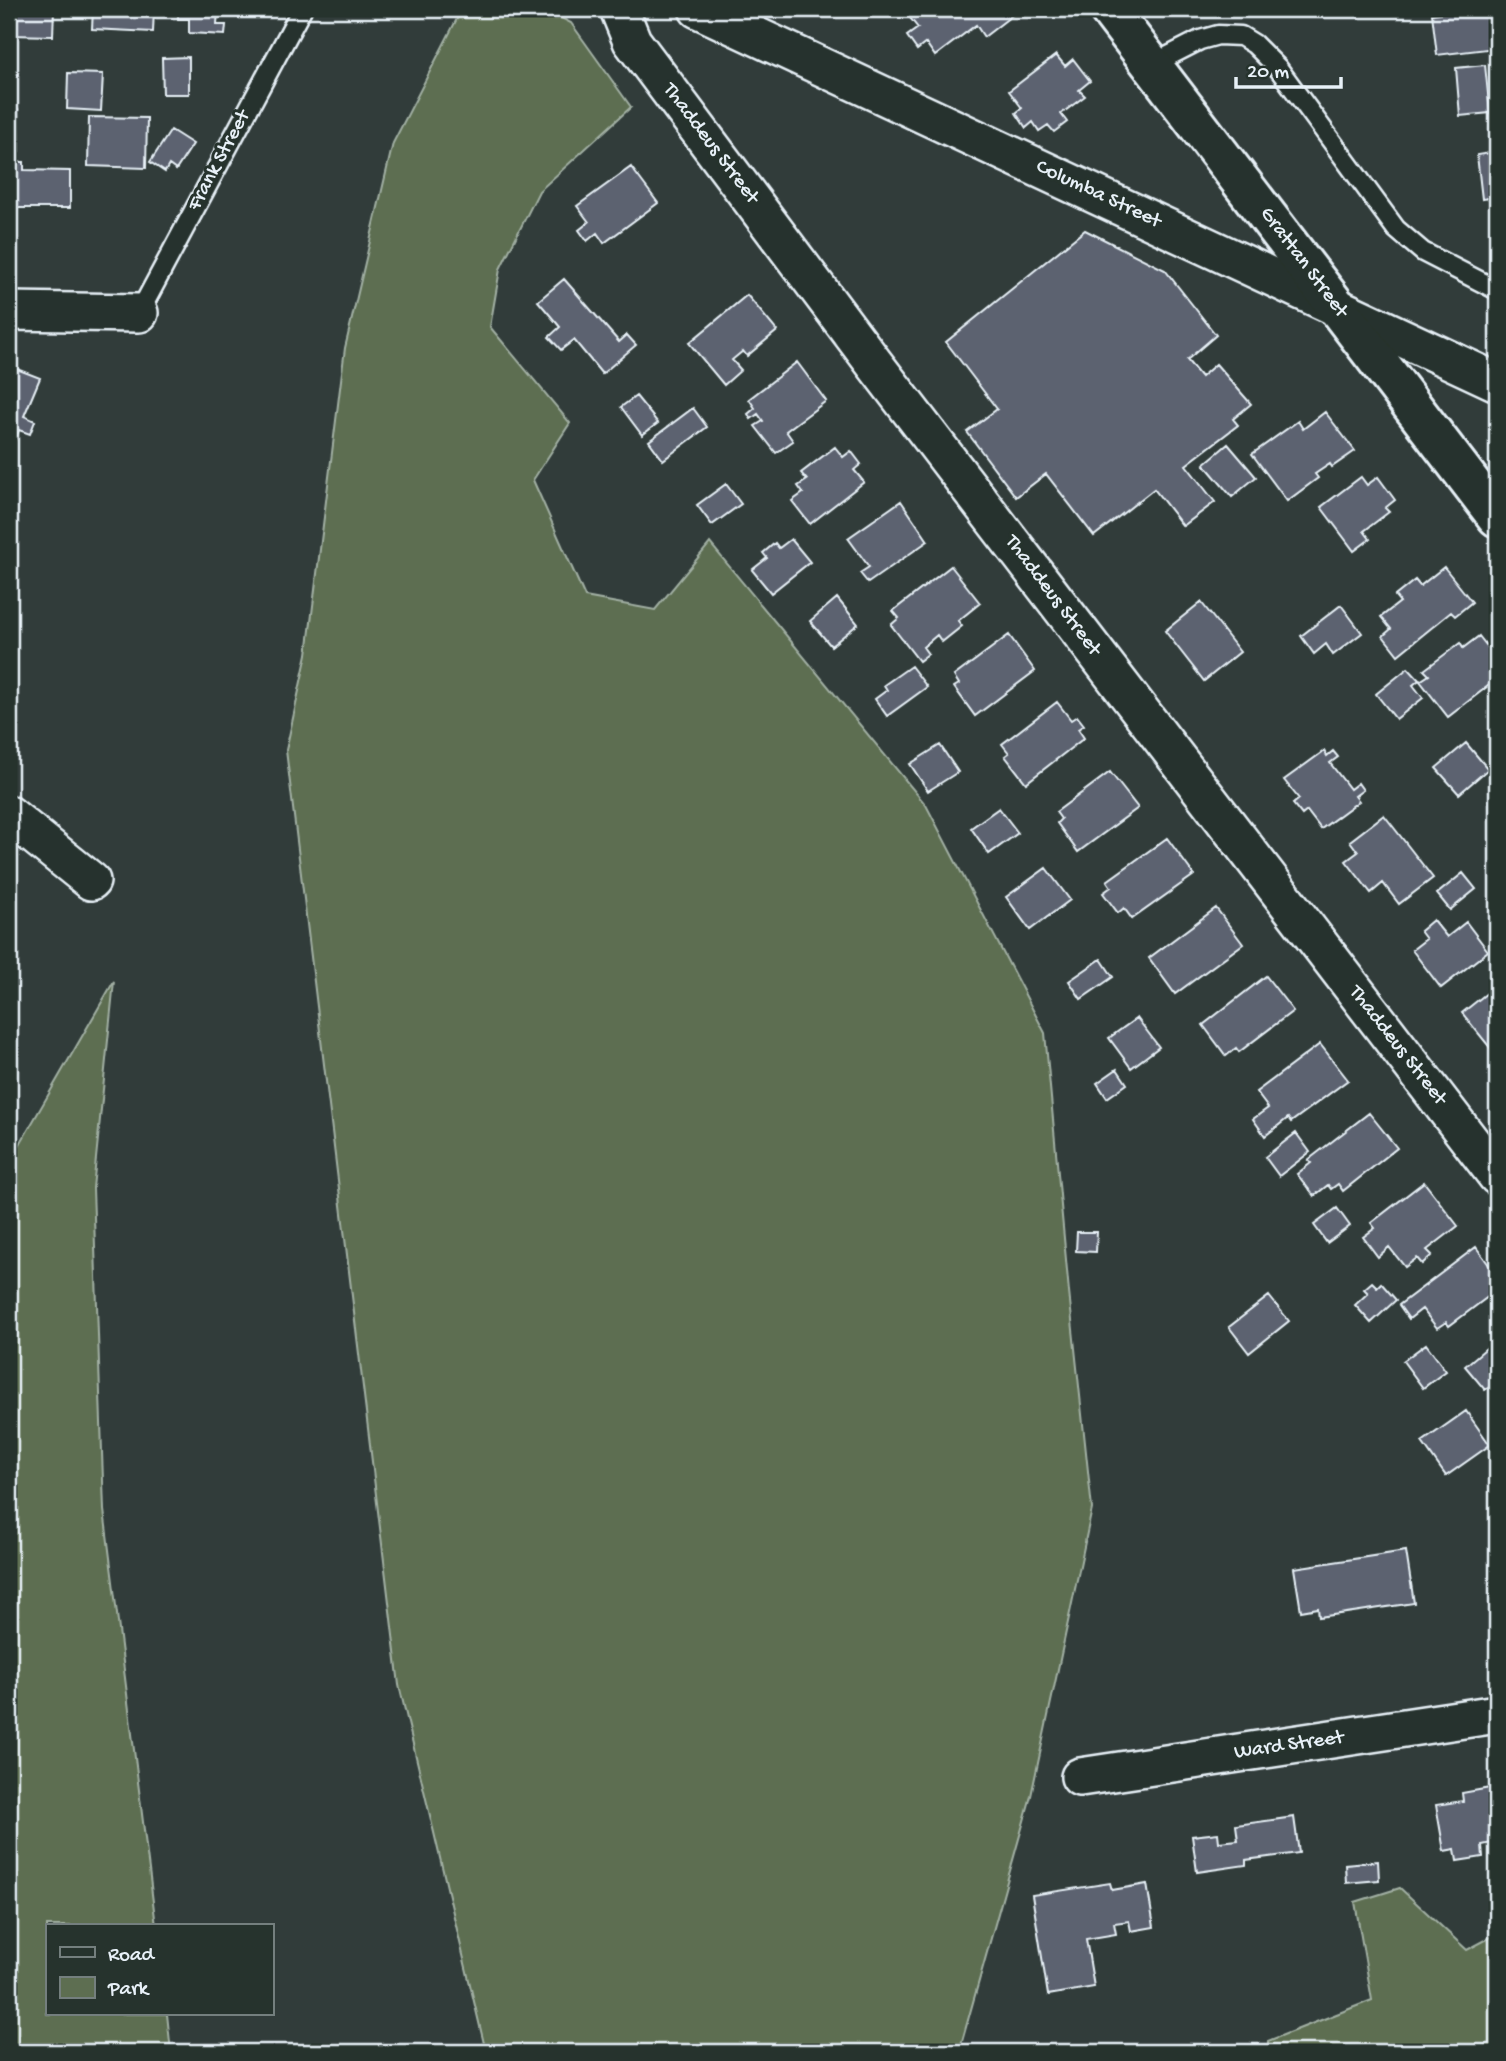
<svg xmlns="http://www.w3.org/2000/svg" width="1506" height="2061" font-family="'Gochi Hand',sans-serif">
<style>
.green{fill:#5d6e51;stroke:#a2b0a4;stroke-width:2}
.building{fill:#5c626f;stroke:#e8f1f8;stroke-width:2}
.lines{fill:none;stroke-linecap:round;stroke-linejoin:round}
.lane-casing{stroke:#e8f1f8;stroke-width:23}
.street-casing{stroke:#e8f1f8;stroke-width:42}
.secondary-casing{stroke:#e8f1f8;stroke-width:44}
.lane{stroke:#26332d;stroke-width:18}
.street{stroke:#26332d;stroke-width:37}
.secondary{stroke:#26332d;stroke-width:38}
.labels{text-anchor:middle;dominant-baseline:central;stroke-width:6;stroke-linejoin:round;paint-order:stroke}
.street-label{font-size:21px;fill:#e8f1f8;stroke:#26332d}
</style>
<rect width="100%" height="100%" fill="#313c3a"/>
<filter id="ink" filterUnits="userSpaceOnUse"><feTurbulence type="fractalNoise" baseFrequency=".0143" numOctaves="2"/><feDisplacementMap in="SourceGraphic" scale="14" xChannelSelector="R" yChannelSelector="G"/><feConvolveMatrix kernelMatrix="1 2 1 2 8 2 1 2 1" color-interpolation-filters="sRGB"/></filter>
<g filter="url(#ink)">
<path class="green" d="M 462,9 L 544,9 L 571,23 L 631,107 L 539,191 L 500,269 L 490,327 L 570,423 L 533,480 L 585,597 L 655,610 L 710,543 L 926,805 L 1045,1033 L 1069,1292 L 1092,1509 L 1031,1796 L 959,2052 L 486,2052 L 399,1685 L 286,750 L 307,654 L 345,348 L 393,143 Z
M 114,981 L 93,1188 L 104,1510 L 156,1926 L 47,1926 L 47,2014 L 167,2014 L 171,2052 L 9,2052 L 9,1163 Z
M 1400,1888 L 1467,1950 L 1497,1934 L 1497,2052 L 1268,2052 L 1268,2041 L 1372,2000 L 1355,1902 Z"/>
<path class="building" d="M 13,9 L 54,9 L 53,36 L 11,35 Z
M 93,9 L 154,9 L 153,32 L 92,29 Z
M 178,9 L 218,9 L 217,25 L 226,25 L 225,35 L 189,33 L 189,19 L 178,19 Z
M 903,9 L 960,9 L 963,13 L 968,9 L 1018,9 L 1019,10 L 984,37 L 976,25 L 935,56 L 926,43 L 917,50 L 907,36 L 918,28 Z
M 1479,9 L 1496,9 L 1497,34 L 1494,35 L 1496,48 L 1437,55 L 1432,14 Z
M 1056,55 L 1065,66 L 1073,59 L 1090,81 L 1079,90 L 1085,96 L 1061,114 L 1067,122 L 1054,132 L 1048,125 L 1039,131 L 1033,122 L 1026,128 L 1016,113 L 1022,108 L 1009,91 Z
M 189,57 L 189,94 L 163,94 L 162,58 Z
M 1485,65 L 1490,113 L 1460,116 L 1456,68 Z
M 68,73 L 103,74 L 101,111 L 67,109 Z
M 9,109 L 18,109 L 19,151 L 9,151 Z
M 89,117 L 147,118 L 146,168 L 88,166 Z
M 171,130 L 193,144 L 176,170 L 169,165 L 165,172 L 150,162 Z
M 1497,152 L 1497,197 L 1482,199 L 1477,155 Z
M 13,162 L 24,162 L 24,170 L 70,171 L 70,208 L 12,208 Z
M 631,167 L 658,203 L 604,243 L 597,233 L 587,241 L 579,230 L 589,222 L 577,206 Z
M 1085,230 L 1165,270 L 1216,335 L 1187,360 L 1201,377 L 1216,364 L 1251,404 L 1233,419 L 1238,425 L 1186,465 L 1215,502 L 1183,526 L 1154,489 L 1094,536 L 1046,474 L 1016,497 L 967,432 L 997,409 L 946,342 Z
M 564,279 L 619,342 L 627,335 L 636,345 L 602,374 L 574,340 L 561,350 L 549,337 L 560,327 L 538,301 Z
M 747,295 L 777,331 L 747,356 L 743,351 L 732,360 L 741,370 L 724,385 L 689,343 Z
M 797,362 L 826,401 L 786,431 L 793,441 L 776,453 L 755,426 L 763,421 L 758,414 L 751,419 L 748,414 L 755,408 L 749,399 Z
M 9,366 L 40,378 L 24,416 L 35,421 L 30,434 L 19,430 L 14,442 L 9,440 Z
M 636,396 L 658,423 L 642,435 L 621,407 Z
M 693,408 L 707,427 L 663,460 L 649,441 Z
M 1325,412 L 1355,451 L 1332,467 L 1330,464 L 1315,474 L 1318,478 L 1287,501 L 1252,454 L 1298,421 L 1303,429 Z
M 1228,444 L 1256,477 L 1232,497 L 1204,464 Z
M 835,447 L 843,457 L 851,451 L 861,464 L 854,470 L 864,482 L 810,524 L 792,501 L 803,493 L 798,486 L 807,480 L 801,473 Z
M 1361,477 L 1367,485 L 1378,477 L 1395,500 L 1385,508 L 1389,512 L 1364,531 L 1370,539 L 1354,551 L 1321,507 Z
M 726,484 L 741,504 L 712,525 L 697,505 Z
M 901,501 L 928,541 L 868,583 L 860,573 L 869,567 L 848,538 Z
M 791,539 L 810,562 L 771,593 L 752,570 L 767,558 L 763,553 L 775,543 L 779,548 Z
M 951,566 L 980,603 L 958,621 L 962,626 L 942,642 L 937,635 L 923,647 L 928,654 L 919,661 L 891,625 L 899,618 L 893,611 Z
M 1444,567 L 1472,602 L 1455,616 L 1451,612 L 1398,655 L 1383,636 L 1391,629 L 1381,617 L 1400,602 L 1395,596 L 1415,580 L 1420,586 Z
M 837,598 L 858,624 L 831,646 L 810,621 Z
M 1201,602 L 1240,652 L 1204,681 L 1165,631 Z
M 1341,605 L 1362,633 L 1333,655 L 1326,644 L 1314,654 L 1301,636 Z
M 1009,635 L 1035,671 L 975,716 L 954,687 L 959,684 L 954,676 Z
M 1479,636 L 1490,650 L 1496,644 L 1497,646 L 1497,679 L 1448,717 L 1420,681 L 1429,675 L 1424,670 L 1460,643 L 1463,648 Z
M 911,666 L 927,687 L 887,716 L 875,699 L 887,690 L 884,685 Z
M 1408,668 L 1419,680 L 1413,685 L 1423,698 L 1396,719 L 1376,694 Z
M 1057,702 L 1071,720 L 1077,716 L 1084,725 L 1078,729 L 1084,738 L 1026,783 L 1005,756 L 1009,753 L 1002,744 Z
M 1466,743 L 1488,769 L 1459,794 L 1436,768 Z
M 940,745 L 958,772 L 928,791 L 910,764 Z
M 1324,751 L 1327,756 L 1333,751 L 1338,757 L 1330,763 L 1350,789 L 1358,783 L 1363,790 L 1355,796 L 1359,801 L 1321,829 L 1307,811 L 1302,815 L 1293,804 L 1299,799 L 1284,780 Z
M 1110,772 L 1138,808 L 1078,852 L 1057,823 L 1061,819 L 1056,812 Z
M 999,808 L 1018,833 L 989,854 L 971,828 Z
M 1384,815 L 1433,878 L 1399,904 L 1383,883 L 1371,893 L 1346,861 L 1358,852 L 1350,841 Z
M 1167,838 L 1194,875 L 1132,919 L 1124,908 L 1118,913 L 1103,893 L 1111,887 L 1107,881 Z
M 1046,868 L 1070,900 L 1030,930 L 1006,897 Z
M 1463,873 L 1476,889 L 1450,910 L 1437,894 Z
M 1216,908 L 1243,944 L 1175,994 L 1149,958 Z
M 1433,920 L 1447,937 L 1466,922 L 1488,951 L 1441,988 L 1412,950 L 1426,939 L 1420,931 Z
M 1101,959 L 1113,977 L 1081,999 L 1069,981 Z
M 1266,976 L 1293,1011 L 1239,1052 L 1236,1048 L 1226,1056 L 1203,1025 Z
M 1497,985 L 1497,1054 L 1496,1055 L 1462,1013 Z
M 1137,1018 L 1159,1047 L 1131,1068 L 1109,1038 Z
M 1320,1044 L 1348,1080 L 1291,1122 L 1288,1118 L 1265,1136 L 1253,1119 L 1268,1108 L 1256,1092 Z
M 1117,1069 L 1127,1084 L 1107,1098 L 1097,1083 Z
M 1369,1113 L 1397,1148 L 1343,1191 L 1338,1184 L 1331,1189 L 1328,1185 L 1314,1196 L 1297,1174 L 1311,1163 L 1308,1160 Z
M 1296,1133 L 1310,1152 L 1279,1176 L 1265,1157 Z
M 1424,1182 L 1458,1226 L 1427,1250 L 1432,1255 L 1422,1264 L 1417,1258 L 1405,1267 L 1389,1247 L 1378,1257 L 1363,1237 L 1375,1228 L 1371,1223 Z
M 1337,1208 L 1350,1226 L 1327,1243 L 1314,1225 Z
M 1077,1232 L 1097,1232 L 1096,1252 L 1076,1251 Z
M 1476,1247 L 1497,1276 L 1497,1290 L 1449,1326 L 1446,1322 L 1437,1328 L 1422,1309 L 1409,1319 L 1399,1305 Z
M 1372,1282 L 1377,1287 L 1381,1283 L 1396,1300 L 1371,1323 L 1355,1305 L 1368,1293 L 1364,1289 Z
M 1269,1296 L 1289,1321 L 1249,1353 L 1229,1327 Z
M 1497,1339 L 1497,1393 L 1491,1386 L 1485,1390 L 1465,1366 Z
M 1426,1344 L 1446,1371 L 1423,1388 L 1403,1361 Z
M 1466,1411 L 1490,1445 L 1446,1476 L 1422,1442 Z
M 1406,1551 L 1414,1603 L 1319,1617 L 1318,1608 L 1301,1611 L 1294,1568 Z
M 1490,1788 L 1497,1842 L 1482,1845 L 1483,1857 L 1457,1861 L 1455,1849 L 1444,1851 L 1436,1805 L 1463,1801 L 1462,1793 Z
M 1294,1817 L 1299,1853 L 1246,1860 L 1246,1865 L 1197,1872 L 1192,1836 L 1218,1833 L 1219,1842 L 1238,1840 L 1236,1825 Z
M 1378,1861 L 1379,1880 L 1346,1883 L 1345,1864 Z
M 1110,1883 L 1112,1890 L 1147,1884 L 1154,1927 L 1131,1931 L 1129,1921 L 1114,1923 L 1116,1934 L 1086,1939 L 1094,1987 L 1048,1995 L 1032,1895 Z"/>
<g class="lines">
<defs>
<path id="lane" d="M 1151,65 L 1200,40 L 1218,35 L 1241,36 L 1254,44 L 1278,68 L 1396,229 L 1423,252 L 1497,290
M 139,313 L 302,9"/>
<path id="street" d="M 619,9 L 632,41 L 873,362 L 1497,1176
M 698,9 L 1497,382
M 9,311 L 139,313
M 9,815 L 91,881
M 1080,1777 L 1497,1714"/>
<path id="secondary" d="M 1109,9 L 1497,517"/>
</defs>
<use href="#lane" class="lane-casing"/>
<use href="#street" class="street-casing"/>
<use href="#secondary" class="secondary-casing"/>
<use href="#lane" class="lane"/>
<use href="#street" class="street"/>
<use href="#secondary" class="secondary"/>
</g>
</g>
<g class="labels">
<g class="street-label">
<text transform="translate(710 144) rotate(53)">Thaddeus Street</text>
<text transform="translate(220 161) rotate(-62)">Frank Street</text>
<text transform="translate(1098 195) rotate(25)">Columba Street</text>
<text transform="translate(1303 263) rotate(53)">Grattan Street</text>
<text transform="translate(1052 596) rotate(53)">Thaddeus Street</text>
<text transform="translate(1397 1046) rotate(52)">Thaddeus Street</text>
<text transform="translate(1289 1746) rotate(-8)">Ward Street</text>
</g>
</g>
<rect width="1506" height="2061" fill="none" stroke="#26332d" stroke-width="35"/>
<rect x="18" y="18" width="1471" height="2026" fill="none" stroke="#e8f1f8" stroke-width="2.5" filter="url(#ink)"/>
<rect x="46" y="1924" width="228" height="91" fill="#26332d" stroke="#747f7e" stroke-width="2"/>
<rect x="60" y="1947" width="35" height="10" fill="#26332d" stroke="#747f7e" stroke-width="2"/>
<text x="108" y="1960" font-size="21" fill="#e8f1f8">Road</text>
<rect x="60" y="1977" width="35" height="21" fill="#5d6e51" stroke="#747f7e" stroke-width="2"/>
<text x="108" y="1994" font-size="21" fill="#e8f1f8">Park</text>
<path d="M1236 77v10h105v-10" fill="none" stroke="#e8f1f8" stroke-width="3.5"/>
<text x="1247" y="77" font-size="21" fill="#e8f1f8" stroke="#26332d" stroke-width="5" paint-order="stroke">20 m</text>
</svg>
